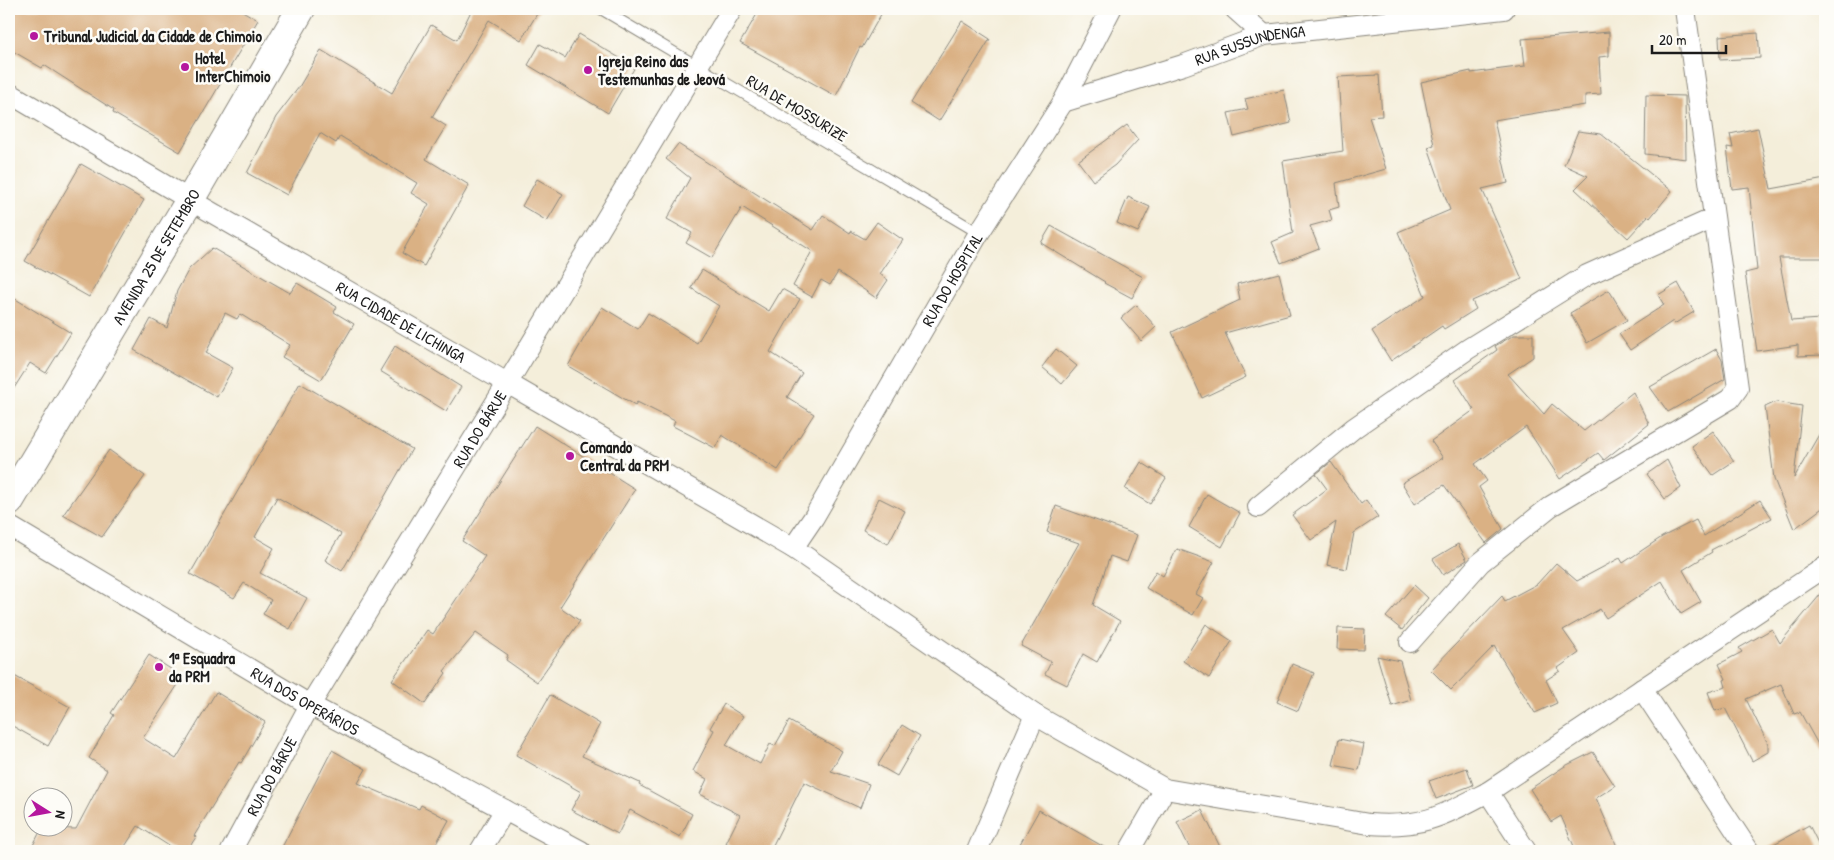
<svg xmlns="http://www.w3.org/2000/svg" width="1834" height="860" font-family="'Patrick Hand',sans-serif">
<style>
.building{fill:#dab184}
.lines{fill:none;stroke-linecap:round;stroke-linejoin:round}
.lane-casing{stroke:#88857b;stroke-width:12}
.street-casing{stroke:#88857b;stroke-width:22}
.secondary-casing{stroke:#88857b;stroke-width:30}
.lane{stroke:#fff;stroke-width:10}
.street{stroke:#fff;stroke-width:20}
.secondary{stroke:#fff;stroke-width:28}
.poi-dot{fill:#b5179e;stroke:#fdfcf7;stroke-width:2}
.labels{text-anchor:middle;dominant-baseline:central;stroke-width:5;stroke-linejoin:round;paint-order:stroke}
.poi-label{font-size:16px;font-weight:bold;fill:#1c1c1c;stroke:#fdfcf7;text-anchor:start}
.street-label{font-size:16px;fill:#1c1c1c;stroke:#fdfcf7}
</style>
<rect width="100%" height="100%" fill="#fdfcf7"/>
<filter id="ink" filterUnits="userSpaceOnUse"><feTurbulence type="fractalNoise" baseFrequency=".02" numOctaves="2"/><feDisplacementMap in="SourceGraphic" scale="10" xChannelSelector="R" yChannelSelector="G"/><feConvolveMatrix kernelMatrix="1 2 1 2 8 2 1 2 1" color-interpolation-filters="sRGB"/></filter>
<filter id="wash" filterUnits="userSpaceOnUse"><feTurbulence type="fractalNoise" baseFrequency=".0096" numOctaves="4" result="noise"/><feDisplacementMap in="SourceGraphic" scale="20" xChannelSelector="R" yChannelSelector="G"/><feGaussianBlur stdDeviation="1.12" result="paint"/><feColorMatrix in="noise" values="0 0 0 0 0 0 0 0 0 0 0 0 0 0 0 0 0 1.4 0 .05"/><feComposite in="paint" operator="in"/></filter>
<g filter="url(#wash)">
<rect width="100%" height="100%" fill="#f4eeda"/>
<g id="blocks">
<path class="building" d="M 9,9 L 239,9 L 258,20 L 180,152 L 113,113 L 114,110 L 44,65 L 42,68 L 9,49 Z
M 472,9 L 540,9 L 521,40 L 489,20 L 432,117 L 446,126 L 426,159 L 469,185 L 424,266 L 402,253 L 429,204 L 411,193 L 417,183 L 340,136 L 336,143 L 320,133 L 287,195 L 247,173 L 276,117 L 299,87 L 321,50 L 392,93 L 431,25 L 457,40 Z
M 760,9 L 884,9 L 862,48 L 860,47 L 836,96 L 740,43 Z
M 962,21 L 990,39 L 939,121 L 911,103 Z
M 1609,32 L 1609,56 L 1599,57 L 1601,94 L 1585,95 L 1585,105 L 1494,120 L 1508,183 L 1482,189 L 1522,279 L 1472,301 L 1476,309 L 1444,329 L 1442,326 L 1391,361 L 1372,331 L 1425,296 L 1398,232 L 1450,210 L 1428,147 L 1434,145 L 1421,82 L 1471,71 L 1471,73 L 1525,66 L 1522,39 Z
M 1758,33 L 1760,58 L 1720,60 L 1719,36 Z
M 579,34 L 635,67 L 608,113 L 528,65 L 540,44 L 565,58 Z
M 1379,75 L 1382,116 L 1369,117 L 1386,169 L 1336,183 L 1339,207 L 1329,210 L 1332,220 L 1310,226 L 1319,248 L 1281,263 L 1272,242 L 1293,233 L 1283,161 L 1343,151 L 1338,77 Z
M 1284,90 L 1291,123 L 1234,137 L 1228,113 L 1248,109 L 1245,99 Z
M 1646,95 L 1685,96 L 1686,159 L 1645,154 Z
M 1127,125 L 1138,140 L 1115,165 L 1093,181 L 1078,161 Z
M 1758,128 L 1771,189 L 1825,179 L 1825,258 L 1779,258 L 1791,321 L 1820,319 L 1822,355 L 1798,356 L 1798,345 L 1757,351 L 1745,273 L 1757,270 L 1749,187 L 1732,189 L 1727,147 L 1733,148 L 1730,134 Z
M 1578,131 L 1601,134 L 1672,191 L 1650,218 L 1648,216 L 1628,238 L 1575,189 L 1588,176 L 1564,165 Z
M 678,144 L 813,230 L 823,215 L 850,233 L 851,231 L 865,239 L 877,222 L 903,240 L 880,274 L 888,280 L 876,298 L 838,272 L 830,285 L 821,280 L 812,297 L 793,286 L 812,251 L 742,207 L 712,258 L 686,243 L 692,233 L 667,219 L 690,178 L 666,159 Z
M 81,164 L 144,200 L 89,297 L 25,261 Z
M 537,179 L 563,194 L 547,221 L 522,206 Z
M 1128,197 L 1150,207 L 1138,232 L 1117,223 Z
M 1051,226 L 1143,277 L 1132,298 L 1104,283 L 1105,282 L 1041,243 Z
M 212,248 L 290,293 L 297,283 L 337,307 L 334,312 L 354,324 L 321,380 L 282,357 L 290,345 L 240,314 L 237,319 L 225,313 L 206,353 L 233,368 L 217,397 L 134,350 L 151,319 L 167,328 L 177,291 L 189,269 Z
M 702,270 L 769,311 L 782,289 L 800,299 L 770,352 L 802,373 L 787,397 L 814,414 L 778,470 L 722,435 L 715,448 L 673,426 L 675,421 L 637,402 L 635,405 L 568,366 L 602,307 L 638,329 L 648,313 L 697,343 L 719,306 L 691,288 Z
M 1279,273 L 1290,315 L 1225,333 L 1246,377 L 1202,398 L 1172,332 L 1240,300 L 1237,284 Z
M 1678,283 L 1694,312 L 1674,324 L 1673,321 L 1630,350 L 1619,334 L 1664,305 L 1658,295 Z
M 1609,290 L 1627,320 L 1587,343 L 1570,313 Z
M 9,295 L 71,333 L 46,373 L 30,363 L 9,396 Z
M 1136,305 L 1156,327 L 1141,341 L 1121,318 Z
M 1514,335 L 1533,335 L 1533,357 L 1508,374 L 1544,414 L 1552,404 L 1584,431 L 1633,392 L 1649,424 L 1604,460 L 1598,453 L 1560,479 L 1526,427 L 1475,464 L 1487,481 L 1479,487 L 1503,529 L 1486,543 L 1444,485 L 1415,504 L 1402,483 L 1443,458 L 1431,441 L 1474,410 L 1455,380 L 1497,350 L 1495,346 Z
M 395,346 L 461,387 L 446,411 L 380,371 Z
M 1056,349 L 1077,366 L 1062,384 L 1042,367 Z
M 1716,349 L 1722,360 L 1725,379 L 1668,412 L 1650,387 Z
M 300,383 L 412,449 L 342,571 L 325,560 L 341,534 L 277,497 L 255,537 L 274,548 L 260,573 L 307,598 L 290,629 L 263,614 L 271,600 L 244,583 L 234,598 L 190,574 Z
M 1776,402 L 1802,406 L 1794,478 L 1825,424 L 1825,506 L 1794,529 L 1774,479 L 1765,407 Z
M 535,426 L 635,489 L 560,607 L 580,621 L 537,682 L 506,660 L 508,655 L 476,633 L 444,671 L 446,673 L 425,704 L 392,680 L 427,630 L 433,634 L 485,556 L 462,541 Z
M 1713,431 L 1734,461 L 1713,475 L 1692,446 Z
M 109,450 L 145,476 L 102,537 L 63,515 Z
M 1667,460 L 1681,488 L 1665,499 L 1647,474 Z
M 1141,462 L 1166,478 L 1150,504 L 1125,489 Z
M 1331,462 L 1361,504 L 1366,500 L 1378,517 L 1354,533 L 1347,569 L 1327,565 L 1336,522 L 1311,540 L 1292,515 L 1327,489 L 1316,474 Z
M 1207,494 L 1240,513 L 1222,547 L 1189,527 Z
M 879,498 L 905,511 L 888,544 L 863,530 Z
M 1760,500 L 1772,518 L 1711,550 L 1712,552 L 1683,570 L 1701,602 L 1681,614 L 1662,581 L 1606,618 L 1600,609 L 1563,630 L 1579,653 L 1558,668 L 1560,671 L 1546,680 L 1557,703 L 1535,713 L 1494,646 L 1451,690 L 1431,670 L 1502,596 L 1505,601 L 1537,584 L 1556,563 L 1577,581 L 1620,558 L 1623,563 L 1662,537 L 1696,520 L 1704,536 Z
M 1056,506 L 1137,535 L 1127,562 L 1110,556 L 1093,605 L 1120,621 L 1097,662 L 1083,654 L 1067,685 L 1045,674 L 1051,662 L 1021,646 L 1079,543 L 1047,532 Z
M 1458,544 L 1467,560 L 1443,575 L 1433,559 Z
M 1177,549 L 1214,562 L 1196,594 L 1203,598 L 1193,615 L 1146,588 L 1156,571 L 1163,576 Z
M 1414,585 L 1428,598 L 1402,630 L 1386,617 Z
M 1825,589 L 1825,757 L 1800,712 L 1794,714 L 1781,684 L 1746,699 L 1768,744 L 1768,752 L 1752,761 L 1725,708 L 1715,711 L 1708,692 L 1726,687 L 1724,680 L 1726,679 L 1719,664 L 1742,652 L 1739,648 L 1772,629 L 1780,643 Z
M 1206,624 L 1232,641 L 1209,678 L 1183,661 Z
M 1338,628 L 1365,629 L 1364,650 L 1337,649 Z
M 149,655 L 183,677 L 143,738 L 176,759 L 216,692 L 265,722 L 241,763 L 239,762 L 194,836 L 196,837 L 187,851 L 177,851 L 138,826 L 122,851 L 30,851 L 42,828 L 76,829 L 107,770 L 89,758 L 114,715 L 111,713 Z
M 1377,656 L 1400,661 L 1411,700 L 1392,706 Z
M 1292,664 L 1314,673 L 1298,711 L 1277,702 Z
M 9,673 L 70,707 L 48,746 L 9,724 Z
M 550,695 L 600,724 L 582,756 L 640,783 L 639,785 L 692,814 L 680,837 L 630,810 L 618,834 L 571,810 L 581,792 L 516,755 Z
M 724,704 L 743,716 L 726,745 L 760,764 L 770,744 L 775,746 L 789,721 L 842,751 L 831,771 L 869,784 L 860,808 L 804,782 L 770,851 L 742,851 L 726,843 L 740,815 L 700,794 L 707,779 L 693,771 L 714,730 L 710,728 Z
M 902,725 L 920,736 L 897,776 L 878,765 Z
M 1339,739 L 1364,744 L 1359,770 L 1333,765 Z
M 332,750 L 366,769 L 358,783 L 419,809 L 421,805 L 449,820 L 432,851 L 280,851 Z
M 1593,752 L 1615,786 L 1596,798 L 1619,851 L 1576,851 L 1561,816 L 1551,822 L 1530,789 L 1565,766 Z
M 1467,768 L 1473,785 L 1436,799 L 1429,781 Z
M 1039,810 L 1111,851 L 1016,851 Z
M 1202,810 L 1222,851 L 1191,851 L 1177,822 Z
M 1809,825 L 1822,851 L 1761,851 Z"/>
</g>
</g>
<g filter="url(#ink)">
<use href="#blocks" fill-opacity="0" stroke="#88857b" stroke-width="1"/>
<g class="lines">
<defs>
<path id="lane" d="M 601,9 L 979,233"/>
<g id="street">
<path d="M 1235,9 L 1264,35"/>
<path id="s1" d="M 9,93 L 190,200 L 793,548 L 1035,715 L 1165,789 L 1369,824 C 1423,828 1442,816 1488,792 L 1825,567"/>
<path id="s2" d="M 1063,102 L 1183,65 L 1264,35 L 1504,9"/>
<path d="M 1258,507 L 1354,428 L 1468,349 L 1587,275 L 1714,218"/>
<path id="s3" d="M 9,526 L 310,705 L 581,851"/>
<path id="s4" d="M 793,548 L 814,517 L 979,233 L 1063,102 L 1111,9"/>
<path d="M 1410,642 L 1480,563 L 1551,506 L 1730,399 L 1738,388 L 1685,9"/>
<path d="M 1642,689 L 1749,851"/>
<path d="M 1488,792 L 1526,851"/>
<path id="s5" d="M 231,851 L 310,705 L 507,384 L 732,9"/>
<path d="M 480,851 L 505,810"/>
<path d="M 977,851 L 1035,715"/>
<path d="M 1129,851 L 1165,789"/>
</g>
<g id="secondary">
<path id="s6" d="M 9,502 L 190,200 L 301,9"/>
</g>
</defs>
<use href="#lane" class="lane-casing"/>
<use href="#street" class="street-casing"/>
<use href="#secondary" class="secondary-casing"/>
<use href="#lane" class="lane"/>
<use href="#street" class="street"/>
<use href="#secondary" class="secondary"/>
</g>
</g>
<g class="poi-dot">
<circle cx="34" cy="36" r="5"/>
<circle cx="185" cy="67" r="5"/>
<circle cx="588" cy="70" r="5"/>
<circle cx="570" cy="456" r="5"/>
<circle cx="159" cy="667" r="5"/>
</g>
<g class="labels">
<g class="poi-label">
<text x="44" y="36">Tribunal Judicial da Cidade de Chimoio</text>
<text x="195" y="58">Hotel<tspan x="195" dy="18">InterChimoio</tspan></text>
<text x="598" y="61">Igreja Reino das<tspan x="598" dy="18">Testemunhas de Jeová</tspan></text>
<text x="580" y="447">Comando<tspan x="580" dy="18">Central da PRM</tspan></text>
<text x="169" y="658">1ª Esquadra<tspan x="169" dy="18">da PRM</tspan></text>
</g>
<g class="street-label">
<text stroke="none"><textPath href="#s2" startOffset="196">RUA SUSSUNDENGA</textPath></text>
<text transform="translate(797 108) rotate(31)">RUA DE MOSSURIZE</text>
<text stroke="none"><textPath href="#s6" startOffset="286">AVENIDA 25 DE SETEMBRO</textPath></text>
<text stroke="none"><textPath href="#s4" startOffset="312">RUA DO HOSPITAL</textPath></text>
<text stroke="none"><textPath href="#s1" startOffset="454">RUA CIDADE DE LICHINGA</textPath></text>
<text stroke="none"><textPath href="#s5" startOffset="490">RUA DO BÁRUE</textPath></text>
<text stroke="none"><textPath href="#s3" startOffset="344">RUA DOS OPERÁRIOS</textPath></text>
<text stroke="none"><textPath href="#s5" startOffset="85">RUA DO BÁRUE</textPath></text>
</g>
</g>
<rect width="1834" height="860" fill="none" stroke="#fdfcf7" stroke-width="30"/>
<g transform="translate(48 812) rotate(101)"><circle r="24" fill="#fdfcf7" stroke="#a3a29f"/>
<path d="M0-4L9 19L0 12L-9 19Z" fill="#b5179e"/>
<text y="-8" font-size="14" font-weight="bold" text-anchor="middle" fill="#1c1c1c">N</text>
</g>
<path d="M1652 45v8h74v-8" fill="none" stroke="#1c1c1c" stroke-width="2.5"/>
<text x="1659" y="45" font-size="15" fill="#1c1c1c" stroke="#fdfcf7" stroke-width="4" paint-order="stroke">20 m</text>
</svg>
